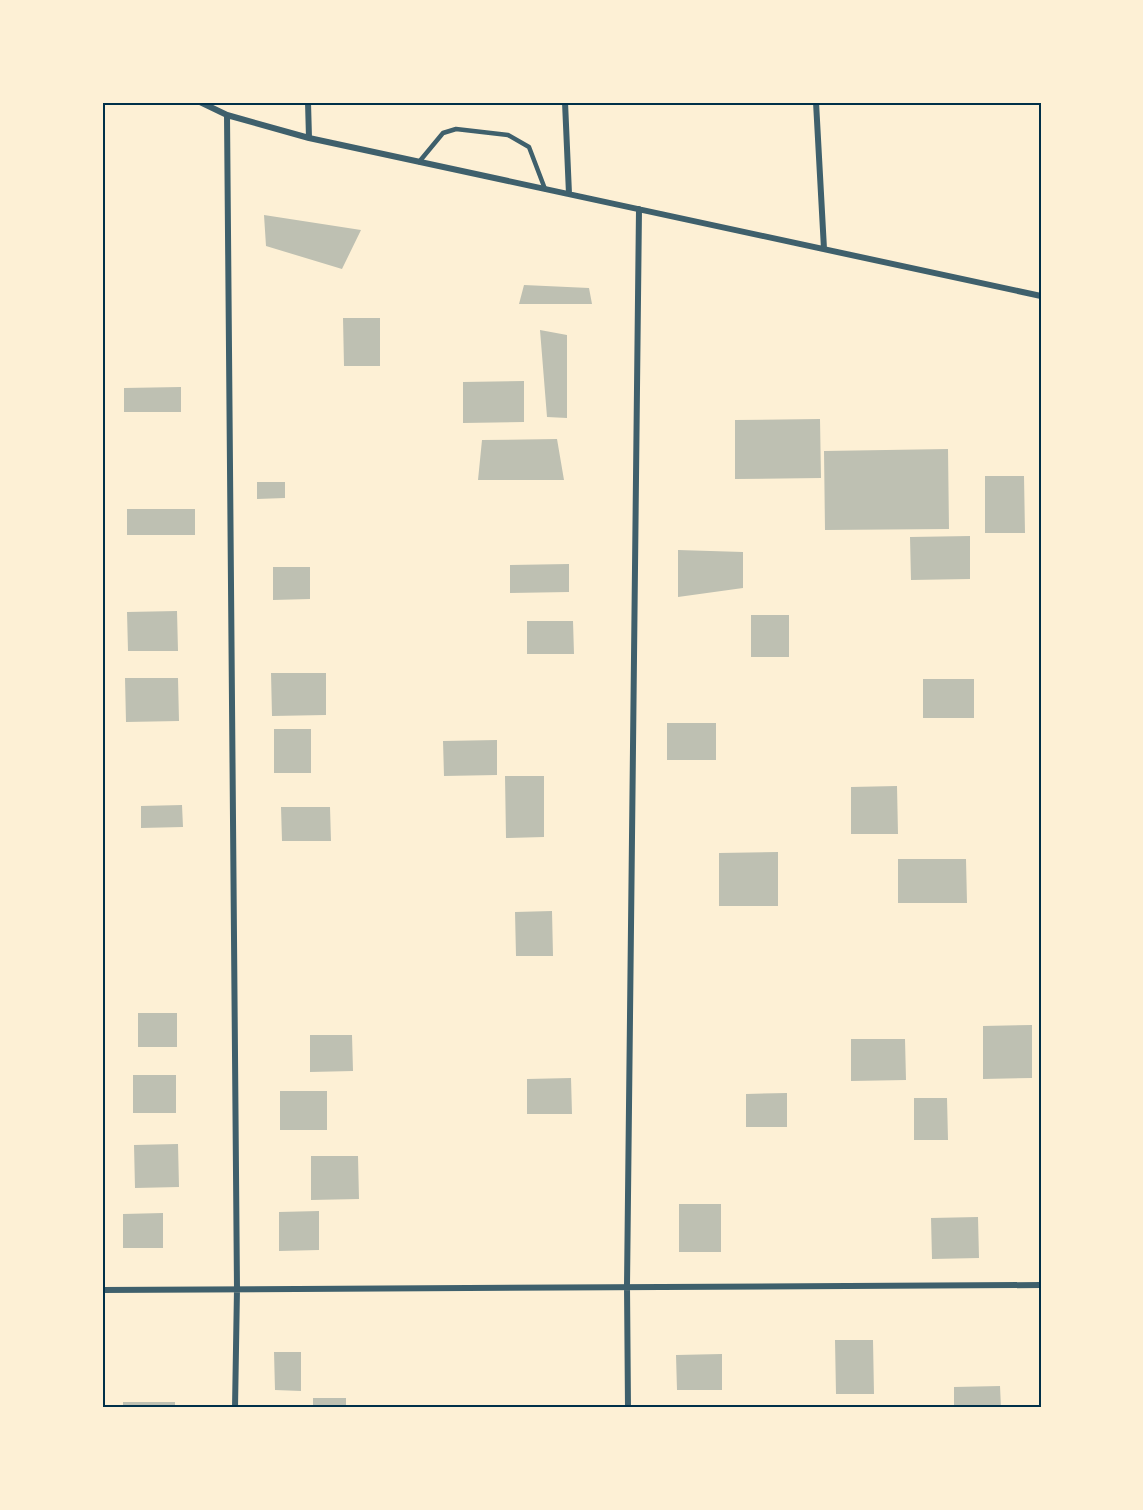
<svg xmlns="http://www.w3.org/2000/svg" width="1143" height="1510" font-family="Barlow,sans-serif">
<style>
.building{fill:#bec0b2}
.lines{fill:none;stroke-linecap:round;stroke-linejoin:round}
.service{stroke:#3f606c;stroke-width:4.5}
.minor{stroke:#3f606c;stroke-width:6}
.neatline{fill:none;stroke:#003049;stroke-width:2}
</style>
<rect width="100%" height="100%" fill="#fdf0d5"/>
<path class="building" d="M 592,102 L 639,102 L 639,104 L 592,105 Z
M 264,215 L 361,230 L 342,269 L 266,246 Z
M 524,285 L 589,288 L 592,304 L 519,304 Z
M 343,318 L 380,318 L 380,366 L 344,366 Z
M 540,330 L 567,335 L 567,418 L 547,417 Z
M 524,381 L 524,422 L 463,423 L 463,382 Z
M 181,387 L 181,412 L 124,412 L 124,388 Z
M 820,419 L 821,478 L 735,479 L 735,420 Z
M 557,439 L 564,480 L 478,480 L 482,440 Z
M 948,449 L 949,529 L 825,530 L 824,451 Z
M 985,476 L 1024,476 L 1025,533 L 985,533 Z
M 257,482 L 285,482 L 285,498 L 257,499 Z
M 127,509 L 195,509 L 195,535 L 127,535 Z
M 970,536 L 970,579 L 911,580 L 910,537 Z
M 678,550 L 743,552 L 743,588 L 678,597 Z
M 569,564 L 569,592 L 510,593 L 510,565 Z
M 273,567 L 310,567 L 310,599 L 273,600 Z
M 177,611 L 178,651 L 128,651 L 127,612 Z
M 751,615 L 789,615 L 789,657 L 751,657 Z
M 527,621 L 573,621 L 574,654 L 527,654 Z
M 271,673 L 326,673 L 326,715 L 272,716 Z
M 125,678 L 178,678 L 179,721 L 126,722 Z
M 923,679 L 974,679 L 974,718 L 923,718 Z
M 667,723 L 716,723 L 716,760 L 667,760 Z
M 274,729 L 311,729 L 311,773 L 274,773 Z
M 497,740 L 497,775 L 444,776 L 443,741 Z
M 505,776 L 544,776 L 544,837 L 506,838 Z
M 897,786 L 898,834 L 851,834 L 851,787 Z
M 182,805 L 183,827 L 141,828 L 141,806 Z
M 281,807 L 330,807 L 331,841 L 282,841 Z
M 778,852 L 778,906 L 719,906 L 719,853 Z
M 898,859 L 966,859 L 967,903 L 898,903 Z
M 552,911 L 553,956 L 516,956 L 515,912 Z
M 138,1013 L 177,1013 L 177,1047 L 138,1047 Z
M 1032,1025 L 1032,1078 L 983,1079 L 983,1026 Z
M 310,1035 L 352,1035 L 353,1071 L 310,1072 Z
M 851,1039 L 905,1039 L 906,1080 L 851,1081 Z
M 133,1075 L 176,1075 L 176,1113 L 133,1113 Z
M 571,1078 L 572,1114 L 527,1114 L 527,1079 Z
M 280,1091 L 327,1091 L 327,1130 L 280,1130 Z
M 787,1093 L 787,1127 L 746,1127 L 746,1094 Z
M 914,1098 L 947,1098 L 948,1140 L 914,1140 Z
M 178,1144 L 179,1187 L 135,1188 L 134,1145 Z
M 311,1156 L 358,1156 L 359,1199 L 311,1200 Z
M 679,1204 L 721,1204 L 721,1252 L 679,1252 Z
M 319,1211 L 319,1250 L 279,1251 L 279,1212 Z
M 163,1213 L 163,1248 L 123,1248 L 123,1214 Z
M 978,1217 L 979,1258 L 932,1259 L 931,1218 Z
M 835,1340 L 873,1340 L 874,1394 L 836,1394 Z
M 274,1352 L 301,1352 L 301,1391 L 275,1390 Z
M 722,1354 L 722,1390 L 677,1390 L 676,1355 Z
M 1000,1386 L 1001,1408 L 954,1408 L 954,1387 Z
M 313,1398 L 346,1398 L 346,1408 L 313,1408 Z
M 123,1402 L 175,1402 L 175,1408 L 123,1408 Z"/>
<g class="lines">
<path class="service" d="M 419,162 L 443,133 L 456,129 L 508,135 L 529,147 L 545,189"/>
<path class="minor" d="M 200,102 L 227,115 L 309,138 L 1041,296
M 308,102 L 309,138
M 565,102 L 569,194
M 816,102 L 824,249
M 227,115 L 237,1289 L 235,1408
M 102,1290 L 1041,1285
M 628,1408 L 627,1286 L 639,209"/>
</g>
<rect width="1143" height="1510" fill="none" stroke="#fdf0d5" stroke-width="207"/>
<rect x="104" y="104" width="936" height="1302" class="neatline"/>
</svg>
